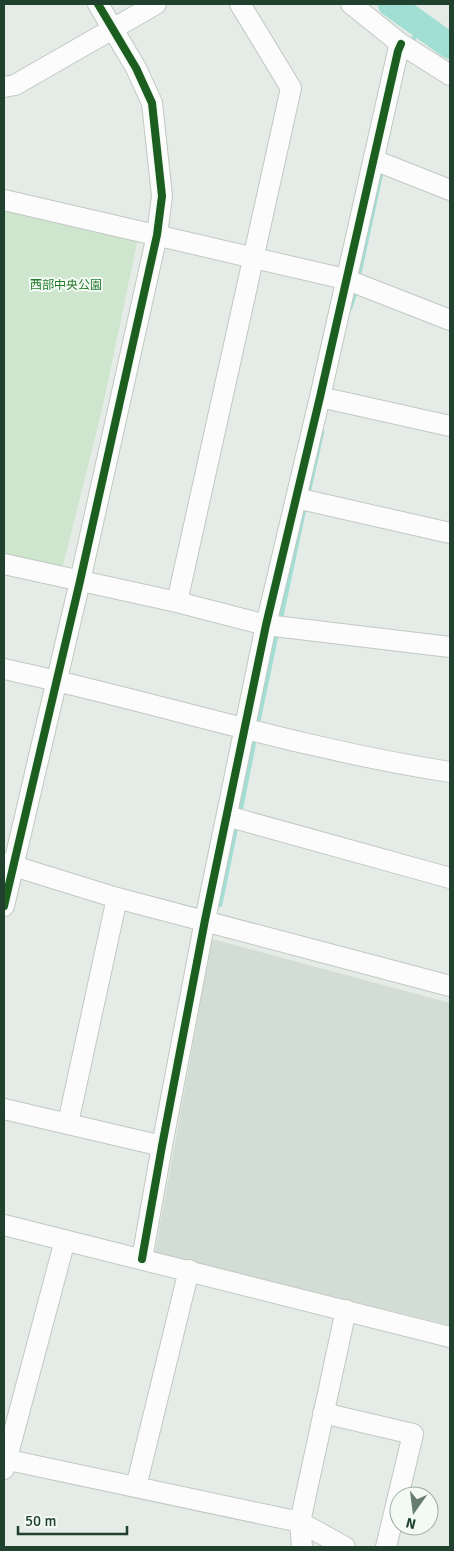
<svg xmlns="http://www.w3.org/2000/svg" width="454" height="1551" font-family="Signika,'Noto Sans JP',sans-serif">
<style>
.built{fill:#d2ddd5}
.green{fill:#cde6cd}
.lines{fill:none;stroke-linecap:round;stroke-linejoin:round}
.stream{stroke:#a1ded4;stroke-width:4.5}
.river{stroke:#a1ded4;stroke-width:26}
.minor-casing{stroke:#c2c8c3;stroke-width:22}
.minor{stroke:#fbfcfb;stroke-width:20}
.cycleway-casing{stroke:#f3faf4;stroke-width:11}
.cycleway{stroke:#1b5e20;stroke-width:8}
.labels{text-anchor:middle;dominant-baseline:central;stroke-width:4;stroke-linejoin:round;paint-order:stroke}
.park-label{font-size:12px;fill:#257c2c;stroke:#f3faf4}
</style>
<rect width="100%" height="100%" fill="#e5ebe6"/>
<path class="built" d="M 212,939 L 450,1003 L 450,1325 L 155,1253 Z"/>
<path class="green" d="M 4,208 L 135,238 L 137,243 L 103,405 L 63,565 L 59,570 L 4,557 Z"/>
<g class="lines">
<path class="stream" d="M 411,45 L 420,25
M 358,279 L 382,169
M 350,308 L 356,291
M 308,495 L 322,432
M 280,622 L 305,505
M 257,727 L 277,632
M 240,813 L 255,737
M 220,905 L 237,823"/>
<path class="river" d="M 391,4 L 450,46"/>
<defs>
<path id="minor" d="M 351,4 L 401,44 L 450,75
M 4,87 L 15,85 L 156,4
M 374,160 L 450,190
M 4,200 L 345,279 L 450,320
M 320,397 L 450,426
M 296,498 L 450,533
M 4,564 L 177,602 L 266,625 L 450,647
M 177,602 L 291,88 L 240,4
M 4,669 C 153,701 299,749 450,772
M 227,816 L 450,878
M 4,863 L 117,898 L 450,986
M 4,906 L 80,581 L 157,235 L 162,196 L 152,103 L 136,68 L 98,4
M 4,1109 L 162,1146
M 68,1123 L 117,898
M 4,1225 L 450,1337
M 142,1259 L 162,1146 L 205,920 L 266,625 L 320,397 L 398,51 L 401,44
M 323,1413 L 413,1434 L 386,1547
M 4,1459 L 300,1522 L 345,1547
M 4,1469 L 65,1240
M 136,1487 L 189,1270
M 302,1547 L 300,1522 L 346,1310"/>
</defs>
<use href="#minor" class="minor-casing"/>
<use href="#minor" class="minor"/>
<defs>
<path id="cycleway" d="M 4,906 L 80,581 L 157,235 L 162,196 L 152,103 L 136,68 L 98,4
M 142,1259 L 162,1146 L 205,920 L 266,625 L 320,397 L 398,51 L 401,44"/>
</defs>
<use href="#cycleway" class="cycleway-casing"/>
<use href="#cycleway" class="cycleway"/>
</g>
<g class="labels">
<g class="park-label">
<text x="66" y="285">西部中央公園</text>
</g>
</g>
<rect width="454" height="1551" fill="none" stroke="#20412e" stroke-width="10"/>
<g transform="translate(414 1511) rotate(194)"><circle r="24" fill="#f3faf4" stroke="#9fb0a5"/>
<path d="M0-4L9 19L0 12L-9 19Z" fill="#657c6e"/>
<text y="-8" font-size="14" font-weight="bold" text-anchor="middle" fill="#20412e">N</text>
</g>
<path d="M18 1526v8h109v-8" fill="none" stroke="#20412e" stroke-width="2.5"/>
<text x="25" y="1526" font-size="15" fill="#20412e" stroke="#f3faf4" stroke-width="4" paint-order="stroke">50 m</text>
</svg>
